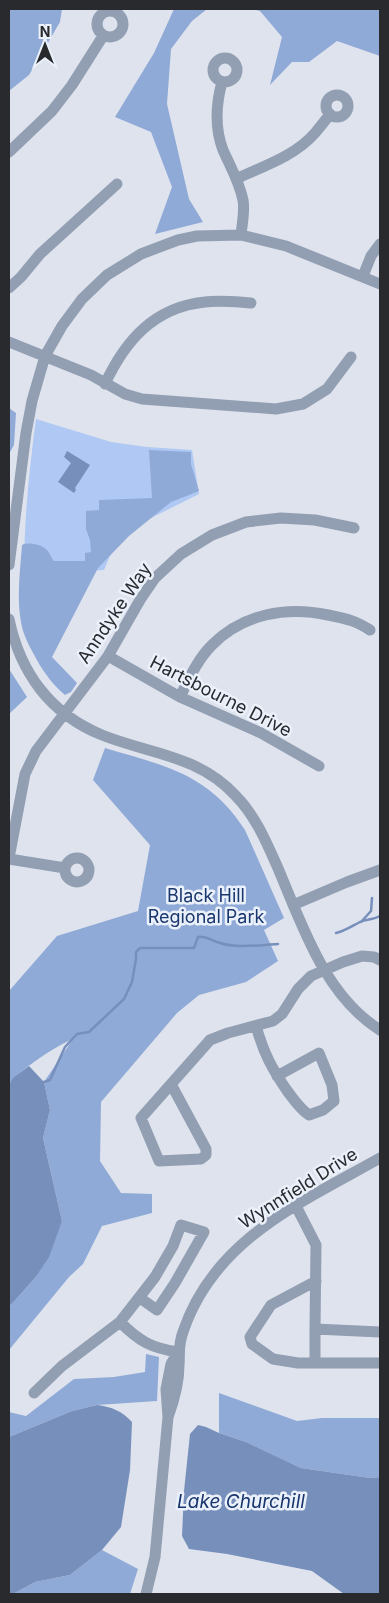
<svg xmlns="http://www.w3.org/2000/svg" width="389" height="1603" font-family="Inter,sans-serif">
<style>
.green{fill:#b0c8f4}
.forest{fill:#90aad7}
.water{fill:#778fbb}
.lines{fill:none;stroke-linecap:round;stroke-linejoin:round}
.stream{stroke:#778fbb;stroke-width:2.5}
.minor{stroke:#929eb2;stroke-width:11}
.labels{text-anchor:middle;dominant-baseline:central;stroke-width:5;stroke-linejoin:round;paint-order:stroke}
.street-label{font-size:18px;fill:#282a2e;stroke:#ebf1fb}
.park-label{font-size:18px;fill:#1a376e;stroke:#ebf1fb}
.water-label{font-size:19px;font-style:italic;fill:#18356c;stroke:#ebf1fb}
</style>
<rect width="100%" height="100%" fill="#dee3ed"/>
<path class="green" d="M 36,419 L 111,442 L 147,447 L 192,450 L 199,494 L 141,523 L 114,546 L 104,570 L 24,574 C 24,521 29,471 36,419 Z"/>
<path class="forest" d="M 9,9 L 62,9 L 60,22 L 29,75 L 9,91 Z
M 174,9 L 207,9 L 192,21 L 171,49 L 167,104 L 189,199 L 203,222 L 155,234 L 172,187 L 151,132 L 115,117 L 154,53 Z
M 252,9 L 380,9 L 380,56 L 337,41 L 309,62 L 292,62 L 270,85 L 282,37 L 260,11 Z
M 9,408 L 16,413 L 14,445 L 9,454 Z
M 149,450 L 191,452 L 191,464 L 199,491 L 171,502 L 129,536 L 98,568 L 52,657 L 77,683 L 71,692 L 65,695 C 54,686 45,674 38,662 C 32,651 25,639 22,627 C 16,601 20,572 22,545 C 28,542 41,544 47,550 C 50,553 51,558 54,561 L 85,561 L 85,553 L 91,552 L 90,540 L 86,529 L 86,511 L 99,510 L 99,500 L 152,498 Z
M 9,669 L 27,697 L 9,714 Z
M 105,748 C 165,766 208,773 245,830 L 284,918 L 264,930 L 278,961 L 246,982 L 199,995 L 177,1013 L 101,1102 L 100,1161 L 121,1193 L 152,1194 L 152,1213 L 102,1226 L 83,1264 L 69,1277 L 9,1350 L 9,1307 L 35,1278 L 62,1221 L 43,1138 L 50,1110 L 44,1082 L 73,1039 C 59,1044 16,1072 9,1085 L 9,991 L 57,936 L 138,911 L 150,845 L 93,780 Z
M 146,1354 L 159,1357 L 157,1401 L 97,1405 L 72,1411 L 9,1437 L 9,1412 L 26,1416 L 74,1379 L 114,1377 L 145,1372 Z
M 219,1393 L 297,1421 L 322,1418 L 380,1418 L 380,1477 L 370,1478 L 301,1468 L 246,1442 L 219,1433 Z
M 102,1550 L 138,1569 L 130,1594 L 13,1594 L 35,1582 L 70,1575 Z"/>
<path class="water" d="M 67,451 L 90,465 L 75,488 L 76,490 L 74,493 L 58,482 L 71,463 L 64,457 Z
M 29,1066 L 44,1082 L 50,1110 L 43,1138 L 62,1221 L 49,1257 L 35,1278 L 9,1307 L 9,1085 L 13,1078 Z
M 97,1405 C 112,1407 122,1411 132,1422 L 130,1470 L 121,1527 L 102,1550 L 70,1575 L 35,1582 L 13,1594 L 9,1594 L 9,1437 L 72,1411 Z
M 198,1425 L 206,1427 L 219,1433 L 246,1442 L 301,1468 L 370,1478 L 380,1477 L 380,1594 L 344,1594 L 312,1571 L 227,1554 L 189,1549 L 182,1536 L 184,1491 L 190,1434 Z"/>
<g class="lines">
<path class="stream" d="M 361,922 L 371,911 L 372,898
M 336,933 C 345,931 352,926 360,922 C 367,919 373,920 380,916
M 44,1082 L 50,1080 L 65,1047 L 77,1034 L 89,1032 L 124,999 L 132,982 L 136,959 L 136,952 L 140,948 L 194,948 L 198,937 C 205,935 210,940 217,942 C 236,949 258,945 278,944"/>
<path class="minor" d="M97 24a13 13 0 1 1 26 0a13 13 0 1 1-26 0Z
M213 70a12 12 0 1 1 24 0a12 12 0 1 1-24 0Z
M 222,82 C 216,104 215,129 223,150 C 231,168 239,181 243,200 C 245,211 242,224 241,235
M326 106a11 11 0 1 1 22 0a11 11 0 1 1-22 0Z
M 9,152 L 52,111 L 72,85 L 103,36
M 238,178 C 264,166 295,156 315,133 C 320,127 325,121 330,114
M 363,276 L 371,256 L 380,244
M 9,288 L 21,277 L 40,254 L 117,184
M 9,342 L 91,375 L 125,394 L 142,399 L 276,409 L 303,404 L 327,389 L 351,357
M 105,384 C 125,341 154,307 205,302 C 220,300 236,302 251,303
M 9,565 L 26,433 L 32,401 L 45,356 L 62,326 L 82,299 L 107,275 L 141,254 L 178,240 L 197,236 L 241,235 L 286,246 L 380,284
M 9,619 C 20,672 50,714 102,735 C 149,754 198,755 235,795 C 255,815 266,841 277,866 C 302,924 324,995 380,1030
M 108,656 L 180,697 L 261,733 L 319,766
M 180,697 C 189,679 197,660 212,645 C 243,614 286,606 328,615 C 347,619 354,620 370,630
M 9,858 L 25,774 L 36,751 L 108,656 L 140,600 L 155,578 L 181,554 L 212,535 L 246,522 L 281,518 L 315,520 L 354,528
M65 870a12 12 0 1 1 24 0a12 12 0 1 1-24 0Z
M 9,859 L 65,868
M 293,905 L 347,882 L 380,870
M 256,1026 C 264,1054 272,1069 288,1092 C 295,1101 300,1109 309,1115 L 323,1110 L 334,1101 L 332,1085 L 319,1053 L 277,1076
M 171,1084 L 206,1149 L 206,1155 L 201,1159 L 159,1161 L 141,1118 L 210,1040 L 228,1033 L 273,1021 L 282,1014 L 298,989 L 311,976 L 343,962 L 362,956 L 374,957 L 380,960
M 296,1206 L 316,1245 L 315,1329 L 380,1332
M 316,1281 L 271,1305 L 250,1337 L 252,1344 L 273,1359 L 298,1363 L 380,1363
M 120,1322 C 139,1341 151,1348 178,1352
M 315,1363 L 315,1329
M 34,1393 L 62,1366 L 120,1322 L 155,1277 L 173,1246 L 181,1225 L 204,1232 L 175,1283 L 157,1310 L 140,1298
M 168,1417 C 174,1401 179,1383 179,1365 C 180,1352 178,1345 183,1332 C 214,1239 302,1202 380,1158
M 146,1594 L 155,1557 L 168,1417 L 166,1389 L 171,1364 L 178,1352"/>
</g>
<g class="labels">
<g class="street-label">
<text transform="translate(114 613) rotate(-56)">Anndyke Way</text>
<text transform="translate(221 696) rotate(27)">Hartsbourne Drive</text>
<text transform="translate(298 1188) rotate(-32)">Wynnfield Drive</text>
</g>
<g class="park-label">
<text x="206" y="895">Black Hill<tspan x="206" dy="21">Regional Park</tspan></text>
</g>
<g class="water-label">
<text x="241" y="1501">Lake Churchill</text>
</g>
</g>
<rect width="389" height="1603" fill="none" stroke="#282a2e" stroke-width="20"/>
<g transform="translate(45 45)" stroke="#ebf1fb" stroke-width="4" paint-order="stroke">
<path d="M0-4L9 19L0 12L-9 19Z" fill="#282a2e"/>
<text y="-8" font-size="14" font-weight="bold" text-anchor="middle" fill="#282a2e">N</text>
</g>
</svg>
